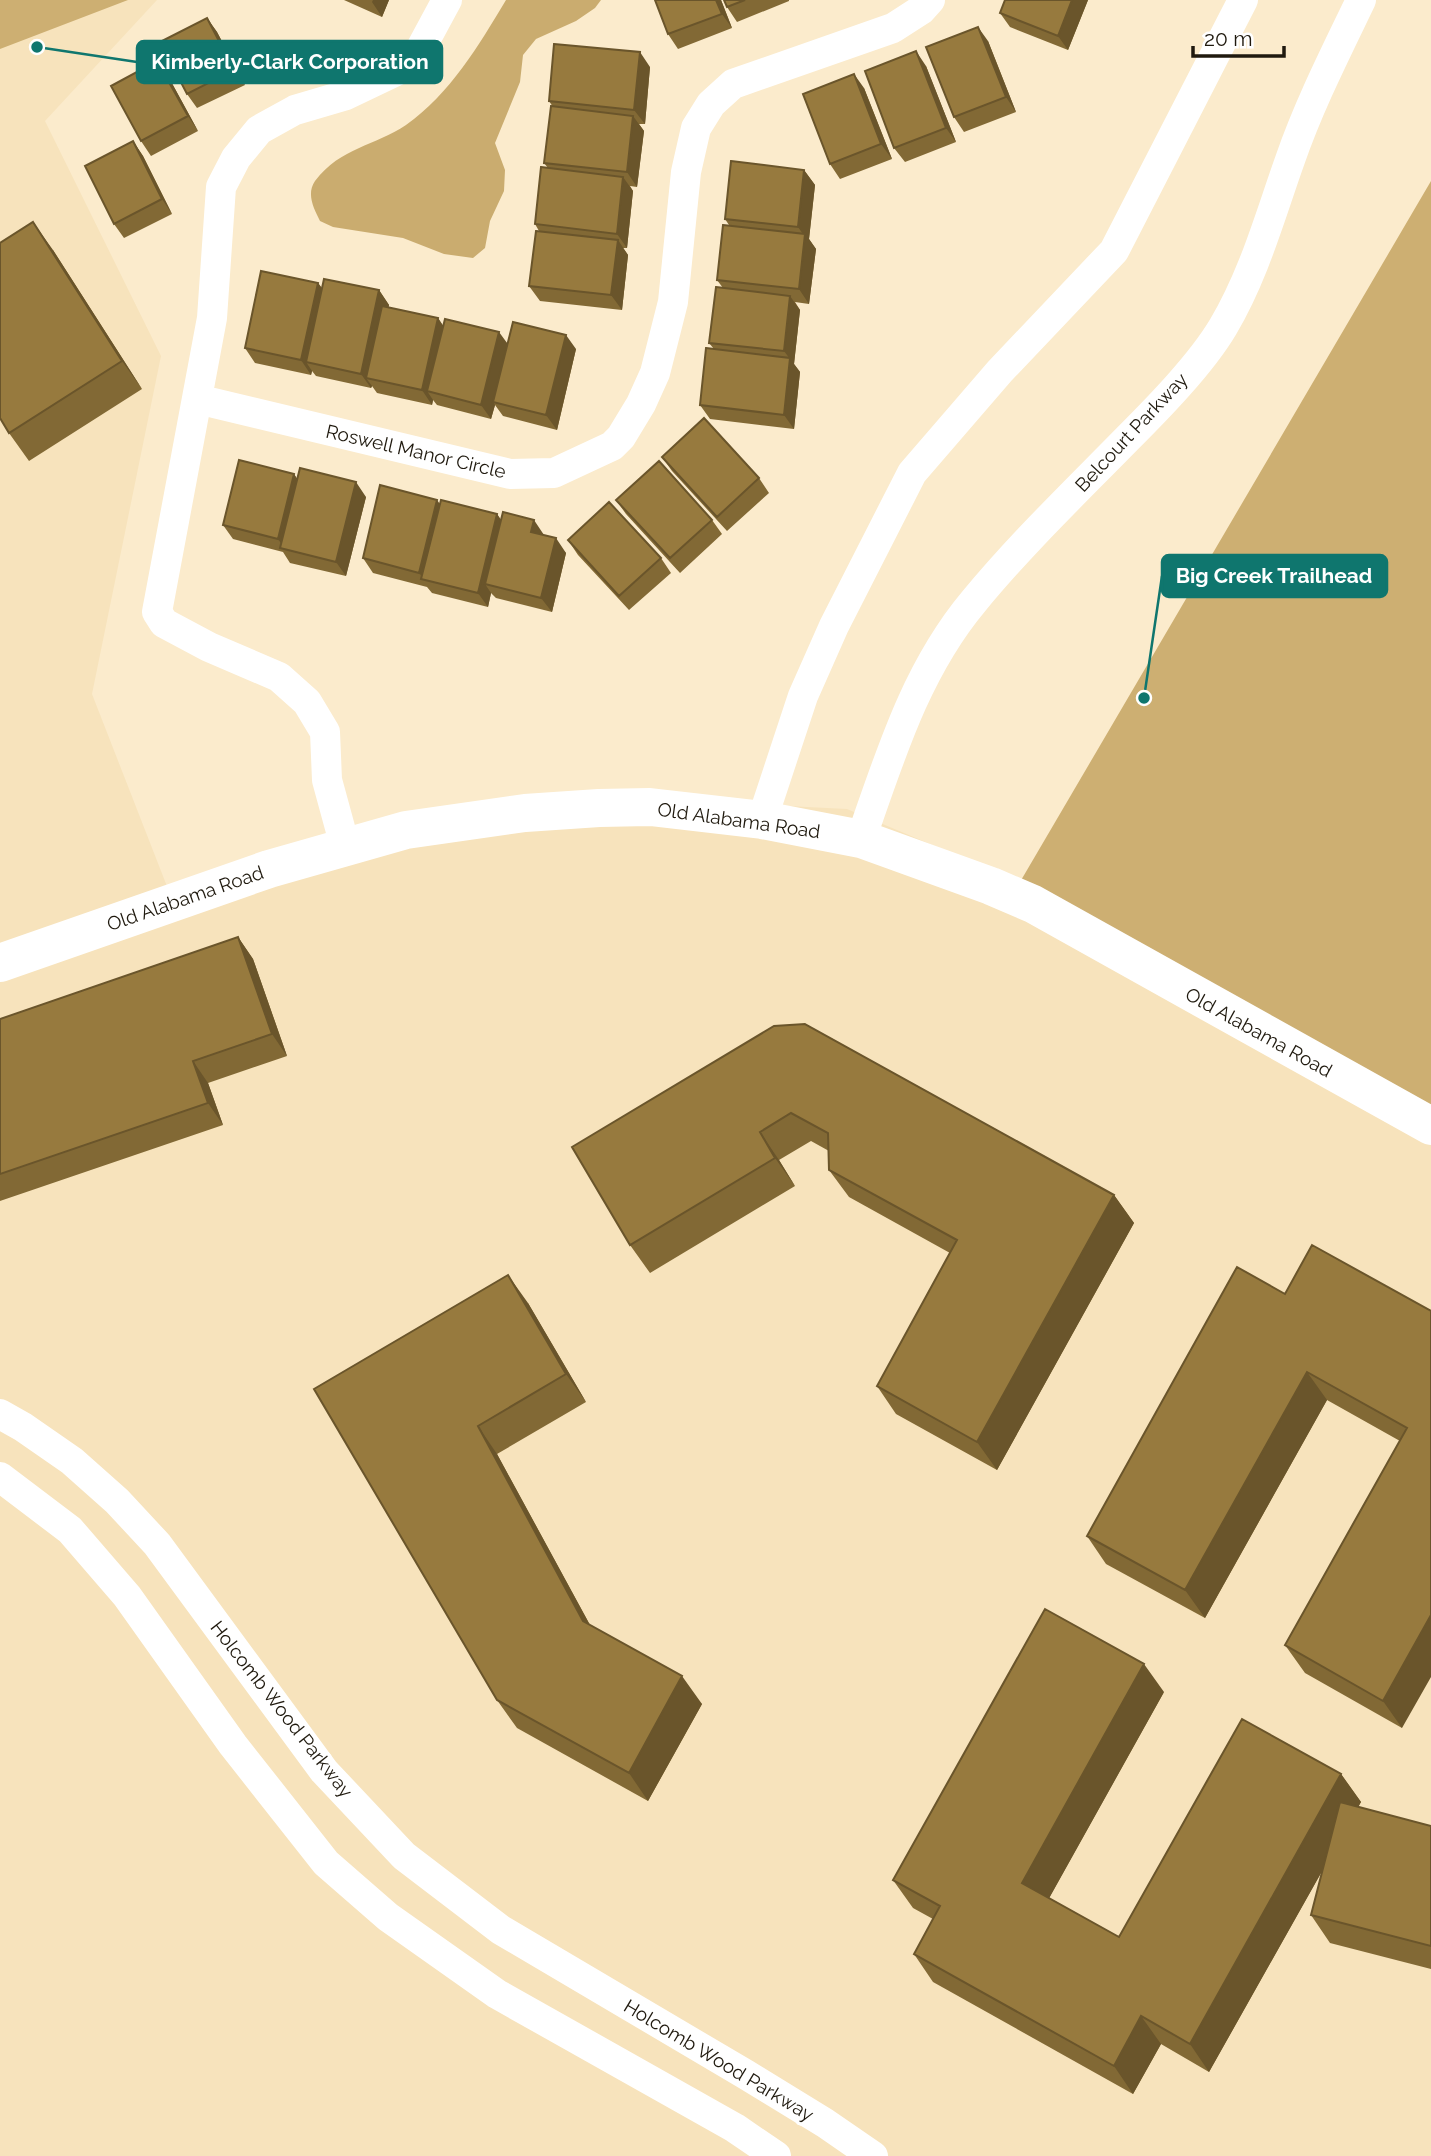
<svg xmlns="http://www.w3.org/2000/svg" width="1431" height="2156" font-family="Raleway,sans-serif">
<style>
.built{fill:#f7e3bc}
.forest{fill:#cdaf72}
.water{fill:#caac6f}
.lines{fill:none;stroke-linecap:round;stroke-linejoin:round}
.street{stroke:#fff;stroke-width:30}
.secondary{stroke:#fff;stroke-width:38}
.wall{fill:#826935}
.shaded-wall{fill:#6a552b}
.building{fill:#977a3e;stroke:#6a552b;stroke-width:2}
.labels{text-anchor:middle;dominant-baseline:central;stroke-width:7;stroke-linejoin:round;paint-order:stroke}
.street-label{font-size:19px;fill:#1f190e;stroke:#fff}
.leader{fill:none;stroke:#0f766e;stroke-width:2.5}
.callout-dot{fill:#0f766e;stroke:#fff;stroke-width:2.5}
.callout{fill:#0f766e;stroke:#0f766e;stroke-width:2.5}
.callout-label{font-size:21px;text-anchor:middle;font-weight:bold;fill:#fff}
</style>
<rect width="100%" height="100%" fill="#fbebcc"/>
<path class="built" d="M 0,0 L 157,0 L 45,121 L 161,356 L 92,694 L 177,912 L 316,859 L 623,798 L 847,809 L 1032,887 L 1431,1106 L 1431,2156 L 0,2156 Z"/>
<path class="forest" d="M 0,0 L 128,0 L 0,49 Z
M 1431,181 L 1431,1106 L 1020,882 Z"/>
<path class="water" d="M 506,0 L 601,0 L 595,8 L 576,21 L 536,39 L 523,55 L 520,82 L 495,143 L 505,170 L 504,191 L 490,221 L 485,248 L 473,258 L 444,254 L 403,238 L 333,227 L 320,221 C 314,209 306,194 315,181 C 341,147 375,146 406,125 C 450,94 479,45 506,0 Z"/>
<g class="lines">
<path class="street" d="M 197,399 L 510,474 L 554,473 L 612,446 L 621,437 L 641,404 L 655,373 L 673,302 L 686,172 L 696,128 L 711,104 L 733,84 L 893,28 L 921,10 L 930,0
M 762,820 L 803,696 L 834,626 L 912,473 L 1000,371 L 1114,251 L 1243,0
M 861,839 C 890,756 916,670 974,601 C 1021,544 1075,492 1127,439 C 1158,408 1201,364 1223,327 C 1254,275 1270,216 1290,160 C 1309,105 1336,52 1361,0
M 345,846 L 327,780 L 325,732 L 307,702 L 279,677 L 209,647 L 164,623 L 157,612 L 212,318 L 221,187 L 236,158 L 259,130 L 295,110 L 346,95 L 413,63 L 447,0
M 0,1414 L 23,1427 L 72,1461 L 117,1501 L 157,1544 L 324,1771 L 404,1856 L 501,1930 L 745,2074 L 825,2123 L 873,2156
M 0,1477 L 70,1530 L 127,1596 L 233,1745 L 326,1863 L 388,1917 L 497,1994 L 735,2128 L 776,2156"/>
<path class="secondary" d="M 0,963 L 269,869 L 406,830 L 525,813 L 599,808 L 650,807 L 762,820 L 861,839 L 991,886 L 1033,904 L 1431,1126"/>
</g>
<path class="wall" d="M 344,0 L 389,0 L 382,17 Z
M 655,0 L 721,0 L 732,28 L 678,49 L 668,34 Z
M 724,0 L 789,0 L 789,1 L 737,22 L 727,7 Z
M 1005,0 L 1088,0 L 1068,50 L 1010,27 L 1000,13 Z
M 207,18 L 217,32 L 245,85 L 197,108 L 187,94 Z
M 988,41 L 1016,112 L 964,132 L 954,117 Z
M 157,61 L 168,76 L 198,131 L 151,156 L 141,141 Z
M 926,66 L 956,142 L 905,162 L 894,148 Z
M 650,67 L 645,124 L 639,124 L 644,131 L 637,187 L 630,186 L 633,191 L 627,248 L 623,248 L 628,255 L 622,310 L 540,301 L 529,286 L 539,231 L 535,224 L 548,168 L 544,163 L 553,107 L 549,101 Z
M 864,88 L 892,159 L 840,179 L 830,164 Z
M 133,141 L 143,156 L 172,214 L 124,238 L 114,224 Z
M 804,170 L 815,185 L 809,239 L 816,249 L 809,304 L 795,302 L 800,310 L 794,364 L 800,372 L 794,429 L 710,419 L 700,405 L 714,349 L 709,343 L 723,288 L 717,280 L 729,225 L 725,219 Z
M 53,250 L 142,389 L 29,461 L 9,433 Z
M 318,283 L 322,288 L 379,290 L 389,305 L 388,308 L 438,318 L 443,326 L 507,343 L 576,349 L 557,430 L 503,416 L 495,405 L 491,419 L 437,405 L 433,400 L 432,405 L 377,393 L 372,386 L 371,388 L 316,376 L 312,371 L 311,375 L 255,363 L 245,348 Z
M 662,457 L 759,478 L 769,493 L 727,531 L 672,471 Z
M 294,474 L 297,479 L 366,497 L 346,576 L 290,563 L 283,552 L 233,539 L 223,525 Z
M 616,500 L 712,520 L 722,534 L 680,573 L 626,514 Z
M 440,504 L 497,514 L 501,520 L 544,535 L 566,553 L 552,612 L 496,598 L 491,593 L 488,607 L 432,593 L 427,587 L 373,573 L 363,558 Z
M 568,540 L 661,558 L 671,573 L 629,610 L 578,555 Z
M 238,937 L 253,959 L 287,1056 L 208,1083 L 223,1125 L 0,1201 L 0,1019 Z
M 774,1026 L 1114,1195 L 1134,1223 L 997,1470 L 896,1414 L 877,1386 L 950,1253 L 849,1197 L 829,1170 L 829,1151 L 811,1141 L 779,1160 L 795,1186 L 650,1273 L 630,1245 Z
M 1285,1294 L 1431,1311 L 1402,1728 L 1305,1673 L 1285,1645 L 1400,1441 L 1327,1400 L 1205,1618 L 1106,1564 L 1087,1536 Z
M 528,1303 L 586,1402 L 497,1454 L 590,1625 L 702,1704 L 648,1801 L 517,1728 L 497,1700 L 314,1389 Z
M 1164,1692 L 1049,1898 L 1119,1937 L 1341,1774 L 1361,1802 L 1358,1807 L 1431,1826 L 1431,1969 L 1330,1943 L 1311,1915 L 1322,1871 L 1209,2072 L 1161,2044 L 1133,2094 L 933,1982 L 914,1954 L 933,1919 L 913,1908 L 893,1880 Z"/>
<path class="shaded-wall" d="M 373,0 L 389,0 L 382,17 L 372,2 Z
M 716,0 L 721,0 L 732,28 L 722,14 Z
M 1072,0 L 1088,0 L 1068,50 L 1058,36 Z
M 207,18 L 217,32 L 245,85 L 234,70 Z
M 978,27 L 988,41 L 1016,112 L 1006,97 Z
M 916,51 L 926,66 L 956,142 L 946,128 Z
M 640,52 L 650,67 L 645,124 L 634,110 Z
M 157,61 L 168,76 L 198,131 L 188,116 Z
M 854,74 L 864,88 L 892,159 L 881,144 Z
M 633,116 L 644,131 L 637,187 L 627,172 Z
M 133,141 L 143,156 L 172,214 L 162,199 Z
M 804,170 L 815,185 L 809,239 L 816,249 L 809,304 L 799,289 L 805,237 L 798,227 Z
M 623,177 L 633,191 L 627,248 L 617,234 Z
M 33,222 L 53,250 L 142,389 L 122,361 Z
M 618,240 L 628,255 L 622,310 L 611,295 Z
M 318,283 L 328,297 L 306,362 L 312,371 L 311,375 L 301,360 Z
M 379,290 L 389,305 L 373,380 L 366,378 L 372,386 L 371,388 L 361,374 Z
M 790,296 L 800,310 L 794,364 L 800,372 L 794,429 L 784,415 L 790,359 L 784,351 Z
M 438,318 L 448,333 L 427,391 L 433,400 L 432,405 L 422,390 Z
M 499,332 L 510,347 L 493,402 L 495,405 L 491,419 L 481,405 Z
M 566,335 L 576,349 L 557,430 L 546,415 Z
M 294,474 L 304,489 L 285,549 L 278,539 Z
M 356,482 L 366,497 L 346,576 L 336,562 Z
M 437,500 L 447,514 L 424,579 L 419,573 Z
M 497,514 L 507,529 L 485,584 L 491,593 L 488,607 L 478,593 Z
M 534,520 L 544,535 L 541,546 L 531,532 Z
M 556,538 L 566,553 L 552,612 L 541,598 Z
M 238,937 L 253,959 L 287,1056 L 272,1034 Z
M 193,1061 L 208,1083 L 223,1125 L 208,1103 Z
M 760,1132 L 779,1160 L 795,1186 L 775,1158 Z
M 1114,1195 L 1134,1223 L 997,1470 L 977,1442 Z
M 508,1275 L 528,1303 L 586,1402 L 566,1374 Z
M 1307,1372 L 1327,1400 L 1205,1618 L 1185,1590 Z
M 478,1426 L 497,1454 L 603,1649 L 583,1621 Z
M 1431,1615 L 1431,1677 L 1402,1728 L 1383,1701 Z
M 1144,1664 L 1164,1692 L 1042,1911 L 1022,1883 Z
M 682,1676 L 702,1704 L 648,1801 L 629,1773 Z
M 1341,1774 L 1361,1802 L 1209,2072 L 1190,2044 Z
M 1141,2016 L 1161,2044 L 1133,2094 L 1114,2066 Z"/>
<path class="building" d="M 655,0 L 716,0 L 722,14 L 668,34 Z
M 724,0 L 745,0 L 727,7 Z
M 1005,0 L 1072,0 L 1058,36 L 1000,13 Z
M 207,18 L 234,70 L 187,94 L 160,42 Z
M 978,27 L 1006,97 L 954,117 L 926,47 Z
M 554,44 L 640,52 L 634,110 L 549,101 Z
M 916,51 L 946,128 L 894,148 L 865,71 Z
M 157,61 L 188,116 L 141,141 L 111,86 Z
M 854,74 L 881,144 L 830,164 L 803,94 Z
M 551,106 L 633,116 L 627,172 L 544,163 Z
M 133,141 L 162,199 L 114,224 L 85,166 Z
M 731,161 L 804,170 L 798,227 L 725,219 Z
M 541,167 L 623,177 L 617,234 L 535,224 Z
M 33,222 L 122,361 L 9,433 L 0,418 L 0,243 Z
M 723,225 L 805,234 L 799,289 L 717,280 Z
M 536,231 L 618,240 L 611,295 L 529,286 Z
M 261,271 L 318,283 L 301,360 L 245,348 Z
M 324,279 L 379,290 L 361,374 L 306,362 Z
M 716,287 L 790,296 L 784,351 L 709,343 Z
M 382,306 L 438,318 L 422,390 L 366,378 Z
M 445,319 L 499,332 L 481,405 L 427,391 Z
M 513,322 L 566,335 L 546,415 L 493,402 Z
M 706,348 L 790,358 L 784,415 L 700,405 Z
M 704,418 L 759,478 L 717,517 L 662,457 Z
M 239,460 L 294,474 L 278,539 L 223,525 Z
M 659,461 L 712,520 L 670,558 L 616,500 Z
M 300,468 L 356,482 L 336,562 L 280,548 Z
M 380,485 L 437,500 L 419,573 L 363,558 Z
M 441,500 L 497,514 L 478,593 L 421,579 Z
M 609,502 L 661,558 L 619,596 L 568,540 Z
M 503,512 L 534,520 L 531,532 L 556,538 L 541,598 L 485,584 Z
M 238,937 L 272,1034 L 193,1061 L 208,1103 L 0,1174 L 0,1019 Z
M 805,1024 L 1114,1195 L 977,1442 L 877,1386 L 957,1240 L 829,1170 L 828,1133 L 791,1113 L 760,1132 L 775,1158 L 630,1245 L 572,1147 L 774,1026 Z
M 1312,1245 L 1431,1311 L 1431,1615 L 1383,1701 L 1285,1645 L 1407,1428 L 1307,1372 L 1185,1590 L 1087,1536 L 1237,1267 L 1285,1294 Z
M 508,1275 L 566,1374 L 478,1426 L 583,1621 L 682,1676 L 629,1773 L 497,1700 L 314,1389 Z
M 1045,1609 L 1144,1664 L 1022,1883 L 1119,1937 L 1242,1719 L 1341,1774 L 1190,2044 L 1141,2016 L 1114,2066 L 914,1954 L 940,1906 L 893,1880 Z
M 1340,1802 L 1431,1826 L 1431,1946 L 1311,1915 Z"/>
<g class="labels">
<g class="street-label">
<text transform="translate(1131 432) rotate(-47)">Belcourt Parkway</text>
<text transform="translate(416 451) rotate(13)">Roswell Manor Circle</text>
<text transform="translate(739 820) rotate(8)">Old Alabama Road</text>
<text transform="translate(185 898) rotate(-19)">Old Alabama Road</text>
<text transform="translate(1259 1032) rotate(29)">Old Alabama Road</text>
<text transform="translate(282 1709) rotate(52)">Holcomb Wood Parkway</text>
<text transform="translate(719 2060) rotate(31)">Holcomb Wood Parkway</text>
</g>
</g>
<path class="leader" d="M37 47L137 62M1144 698L1162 576"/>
<g class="callout-dot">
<circle cx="37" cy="47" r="7"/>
<circle cx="1144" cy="698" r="7"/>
</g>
<g class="callout">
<rect x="137" y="41" width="305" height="42" rx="7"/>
<rect x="1162" y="555" width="225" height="42" rx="7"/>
</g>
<g class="callout-label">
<text x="290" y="69">Kimberly-Clark Corporation</text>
<text x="1274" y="583">Big Creek Trailhead</text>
</g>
<path d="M1193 46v10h91v-10" fill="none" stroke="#1f190e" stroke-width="3.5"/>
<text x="1204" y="46" font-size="21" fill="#1f190e" stroke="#ffffff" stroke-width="5" paint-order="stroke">20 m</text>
</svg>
